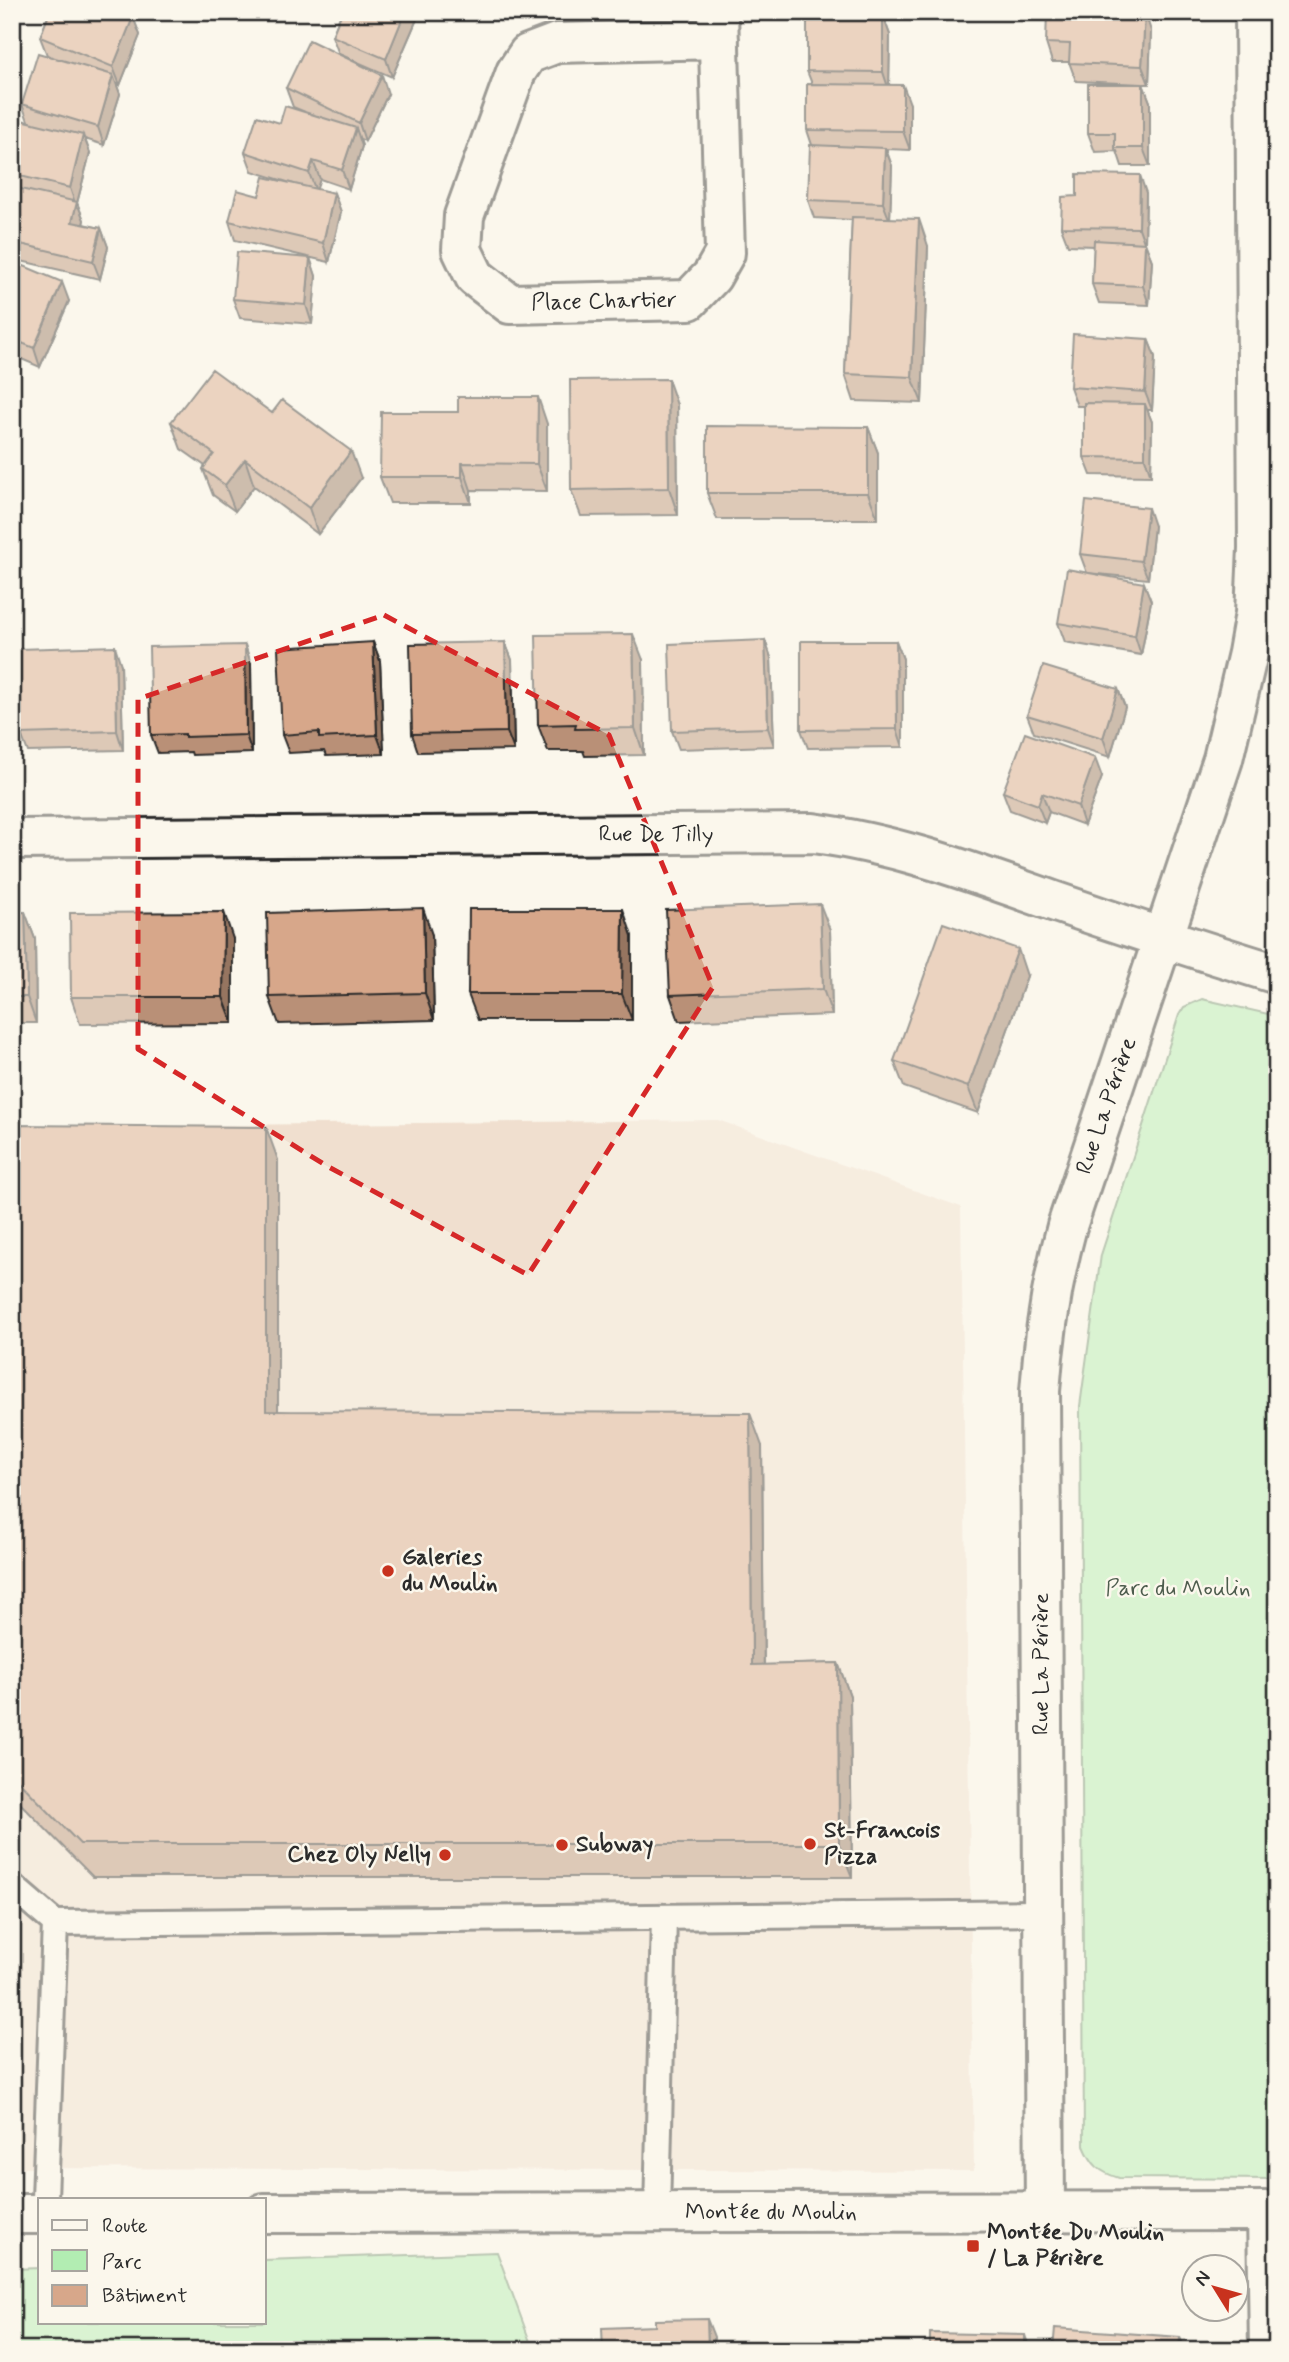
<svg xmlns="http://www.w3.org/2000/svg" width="1289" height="2362" font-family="Mynerve,sans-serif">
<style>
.built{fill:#f0dfcf}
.green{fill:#b2edb2;stroke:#6e8c6e;stroke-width:2}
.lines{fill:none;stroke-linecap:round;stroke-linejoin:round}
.lane-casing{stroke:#2b2b2b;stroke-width:30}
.street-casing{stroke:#2b2b2b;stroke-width:44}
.secondary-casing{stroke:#2b2b2b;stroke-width:44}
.lane{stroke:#fbf7ec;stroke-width:24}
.street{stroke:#fbf7ec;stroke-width:38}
.secondary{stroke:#fbf7ec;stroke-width:38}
.wall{fill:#b99077;stroke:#2b2b2b;stroke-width:2}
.shaded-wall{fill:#967561;stroke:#2b2b2b;stroke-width:2}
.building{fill:#d7a78a;stroke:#2b2b2b;stroke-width:2}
.marked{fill:none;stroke:#d62828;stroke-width:5;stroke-dasharray:14 9;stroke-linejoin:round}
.poi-dot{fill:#c8321e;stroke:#fbf7ec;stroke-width:2.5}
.labels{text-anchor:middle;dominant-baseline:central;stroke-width:5;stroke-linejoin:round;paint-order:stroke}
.street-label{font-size:23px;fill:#2b2b2b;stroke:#fbf7ec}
.poi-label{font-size:23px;font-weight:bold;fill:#2b2b2b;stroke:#fbf7ec;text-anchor:start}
.park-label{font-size:23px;fill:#4d5c4d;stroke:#fbf7ec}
</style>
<rect width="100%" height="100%" fill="#fbf7ec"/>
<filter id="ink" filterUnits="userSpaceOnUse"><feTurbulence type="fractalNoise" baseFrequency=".0143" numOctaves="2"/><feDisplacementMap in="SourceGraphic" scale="14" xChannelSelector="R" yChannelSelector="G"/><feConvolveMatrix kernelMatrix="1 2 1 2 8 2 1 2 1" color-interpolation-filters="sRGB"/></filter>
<g filter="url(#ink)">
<path class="built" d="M 718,1120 L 961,1207 L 974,2171 L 12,2168 L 12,1127 Z"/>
<path class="green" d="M 1202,999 L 1277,1016 L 1277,2179 L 1119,2178 C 1099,2172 1092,2165 1084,2146 L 1080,1406 L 1101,1255 L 1179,1015 L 1184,1007 Z
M 497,2252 L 533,2350 L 12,2350 L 12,2269 L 40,2268 L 40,2322 L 264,2322 L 264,2260 Z"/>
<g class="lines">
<defs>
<path id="lane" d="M 12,1886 L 55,1923 L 1044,1913
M 45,2199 L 55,1923
M 657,2213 L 664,1917"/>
<path id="street" d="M 718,12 L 725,253 L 712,276 L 689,300 L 510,304 L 475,277 L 462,250 L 464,216 L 516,72 L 528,54 L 557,43 L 719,39
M 12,839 L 813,833 C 897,844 974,873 1053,901 C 1128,927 1202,951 1277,974
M 1267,2211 L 1269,2350
M 1045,2213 L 1040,1391 C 1044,1334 1052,1281 1067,1226 L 1223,759 L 1248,653 L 1255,613 L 1258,548 L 1255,12"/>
<path id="secondary" d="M 264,2213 L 1277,2211
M 12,2214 L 40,2214"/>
</defs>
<use href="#lane" class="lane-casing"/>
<use href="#street" class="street-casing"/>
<use href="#secondary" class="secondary-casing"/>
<use href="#lane" class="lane"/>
<use href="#street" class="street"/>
<use href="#secondary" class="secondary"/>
</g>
<path class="wall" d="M 50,12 L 139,12 L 134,20 L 140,35 L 120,85 L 116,83 L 120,94 L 104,145 L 85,139 L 90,153 L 77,203 L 84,220 L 83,224 L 101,228 L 108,247 L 100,279 L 12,259 L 12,138 L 28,121 L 22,104 L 54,58 L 47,55 L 40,37 Z
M 342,12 L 420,12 L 392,77 L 339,54 L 332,36 Z
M 808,12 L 886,12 L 886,24 L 890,35 L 889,85 L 910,104 L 910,150 L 886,149 L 892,166 L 890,218 L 928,246 L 922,403 L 854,401 L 845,374 L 852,220 L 814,218 L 808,200 L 812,145 L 807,130 L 812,84 L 807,71 L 809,15 Z
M 1151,31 L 1149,84 L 1143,84 L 1150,102 L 1150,166 L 1122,166 L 1117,151 L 1095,152 L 1088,133 L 1140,84 L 1076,81 L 1069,62 L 1052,62 L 1046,43 Z
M 286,88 L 388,94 L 365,141 L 360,139 L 362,146 L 349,189 L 320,179 L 316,189 L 334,193 L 341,212 L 329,262 L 235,240 L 229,221 L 259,196 L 294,184 L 252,171 L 245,152 L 280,123 L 303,111 L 293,107 Z
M 1146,193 L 1145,243 L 1152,261 L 1149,305 L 1099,303 L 1092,284 L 1094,246 L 1068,245 L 1061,227 Z
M 310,258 L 316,276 L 312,324 L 240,318 L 233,299 Z
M 12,261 L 69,301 L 40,367 L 12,355 Z
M 1148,339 L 1155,357 L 1152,410 L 1147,410 L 1152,422 L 1151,476 L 1091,475 L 1084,457 L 1084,406 L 1077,406 L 1070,387 Z
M 677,405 L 678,515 L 581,516 L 571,490 Z
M 458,412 L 547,424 L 547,491 L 471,490 L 471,503 L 390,503 L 380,477 Z
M 171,422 L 361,478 L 318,534 L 254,486 L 235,511 L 213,495 L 203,469 L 205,466 L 181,449 Z
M 868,427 L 878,453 L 878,519 L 717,519 L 707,493 Z
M 1154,526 L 1148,579 L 1087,573 L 1080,554 Z
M 1144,583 L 1151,601 L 1141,655 L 1065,642 L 1058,623 Z
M 765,640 L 771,658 L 774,746 L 679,749 L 672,731 Z
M 896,641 L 903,659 L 903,747 L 808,748 L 801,730 Z
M 373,642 L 380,661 L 384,754 L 326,756 L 324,751 L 289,753 L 282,735 Z
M 505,642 L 512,660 L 514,750 L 418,752 L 412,734 Z
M 245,645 L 251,664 L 252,753 L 192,755 L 191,752 L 158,753 L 151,735 Z
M 643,660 L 644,755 L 585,756 L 583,751 L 548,751 L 538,725 Z
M 121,665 L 123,750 L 28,752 L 21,734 Z
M 1118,689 L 1125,707 L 1110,757 L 1034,733 L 1027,715 Z
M 1102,777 L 1084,825 L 1049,812 L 1045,823 L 1010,810 L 1003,792 Z
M 25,912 L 35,939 L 36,1023 L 12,1023 L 12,913 Z
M 830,930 L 832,1015 L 679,1021 L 670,995 Z
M 432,935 L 434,1020 L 279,1024 L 269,997 Z
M 632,936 L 632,1020 L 478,1020 L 468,994 Z
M 233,939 L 233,1023 L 80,1024 L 71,997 Z
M 1027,976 L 978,1113 L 904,1087 L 894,1061 Z
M 12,1125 L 278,1160 L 278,1411 L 762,1446 L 764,1665 L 838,1663 L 850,1696 L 852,1877 L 93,1877 L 12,1795 Z"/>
<path class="shaded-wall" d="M 132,12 L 139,12 L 135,21 Z
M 405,12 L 420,12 L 392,77 L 386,59 Z
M 881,12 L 886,12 L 886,24 L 890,35 L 889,90 L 883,72 L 883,18 Z
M 1145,13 L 1151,31 L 1149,84 L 1142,66 Z
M 133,17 L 140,35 L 120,85 L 113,67 Z
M 113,75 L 120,94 L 104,145 L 98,127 Z
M 382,75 L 388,94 L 365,141 L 359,123 Z
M 1143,84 L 1150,102 L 1150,166 L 1143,148 Z
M 903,85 L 910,104 L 910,150 L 903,131 Z
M 356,128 L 362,146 L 349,189 L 342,170 Z
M 83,135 L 90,153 L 77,203 L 84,220 L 79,240 L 72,222 L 76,206 L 70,188 Z
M 885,148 L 892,166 L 890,221 L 883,203 Z
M 313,161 L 320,179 L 316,191 L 309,173 Z
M 1140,175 L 1146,193 L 1145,243 L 1152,261 L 1149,305 L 1143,286 L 1145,245 L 1139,228 Z
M 334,193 L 341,212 L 329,262 L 323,243 Z
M 919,219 L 928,246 L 922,403 L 912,377 Z
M 101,228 L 108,247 L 100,279 L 93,261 Z
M 310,258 L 316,276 L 312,324 L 306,305 Z
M 62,282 L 69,301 L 40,367 L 34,348 Z
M 1148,339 L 1155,357 L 1152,410 L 1145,392 Z
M 668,379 L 677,405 L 678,515 L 669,488 Z
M 538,397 L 547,424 L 547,491 L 537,464 Z
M 1145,404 L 1152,422 L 1151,476 L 1145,458 Z
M 868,427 L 878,453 L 878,519 L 868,493 Z
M 351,451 L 361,478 L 318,534 L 309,508 Z
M 245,459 L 254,486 L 235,511 L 225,485 Z
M 462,463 L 471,490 L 471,503 L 462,477 Z
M 1148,508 L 1154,526 L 1148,579 L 1141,561 Z
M 1144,583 L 1151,601 L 1141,655 L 1135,636 Z
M 633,634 L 643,660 L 644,755 L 635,728 Z
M 765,640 L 771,658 L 774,746 L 768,728 Z
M 896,641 L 903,659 L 903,747 L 897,729 Z
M 373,642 L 380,661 L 384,754 L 377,735 Z
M 505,642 L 512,660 L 514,750 L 507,732 Z
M 245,645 L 251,664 L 252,753 L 246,735 Z
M 115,646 L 121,665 L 123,750 L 117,731 Z
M 1118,689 L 1125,707 L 1110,757 L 1103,738 Z
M 1095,758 L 1102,777 L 1084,825 L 1078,806 Z
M 1042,793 L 1049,812 L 1045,823 L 1038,805 Z
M 820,904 L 830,930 L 832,1015 L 823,989 Z
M 423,908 L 432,935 L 434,1020 L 425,993 Z
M 623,909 L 632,936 L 632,1020 L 622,994 Z
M 25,912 L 35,939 L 36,1023 L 27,997 Z
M 224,912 L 233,939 L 233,1023 L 223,997 Z
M 1018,949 L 1027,976 L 978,1113 L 968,1087 Z
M 266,1127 L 278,1160 L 278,1445 L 266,1411 Z
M 750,1413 L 762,1446 L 764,1699 L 752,1665 Z
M 838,1663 L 850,1696 L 852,1877 L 839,1844 Z
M 707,2319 L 714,2337 L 714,2350 L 708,2350 Z
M 1025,2335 L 1030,2350 L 1025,2350 Z
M 1180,2337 L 1185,2350 L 1179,2350 Z"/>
<path class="building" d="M 50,12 L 121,12 L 133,17 L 113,67 L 40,37 Z
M 342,12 L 405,12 L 386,59 L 332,36 Z
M 1047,12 L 1145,13 L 1142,66 L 1069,63 L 1070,44 L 1046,43 Z
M 807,15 L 883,17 L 883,72 L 807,71 Z
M 309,40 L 382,75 L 359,123 L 286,88 Z
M 38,53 L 113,75 L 98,127 L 22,104 Z
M 807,84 L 903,85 L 903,131 L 807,130 Z
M 1088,84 L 1143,84 L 1143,148 L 1115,148 L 1115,133 L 1088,133 Z
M 285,106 L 356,128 L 342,170 L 313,161 L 309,173 L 245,152 L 257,116 L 280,123 Z
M 17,119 L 83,135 L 70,188 L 12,174 L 12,138 Z
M 810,145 L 885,148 L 883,203 L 808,200 Z
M 1077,174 L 1140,175 L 1139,228 L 1061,227 L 1062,197 L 1077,196 Z
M 264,177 L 334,193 L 323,243 L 229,221 L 237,190 L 259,196 Z
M 12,187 L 77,202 L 72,222 L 101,228 L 93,261 L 12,242 Z
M 852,217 L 919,219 L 912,377 L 845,374 Z
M 1094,240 L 1145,243 L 1143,286 L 1092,284 Z
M 237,252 L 310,258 L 306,305 L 233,299 Z
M 12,261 L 62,282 L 34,348 L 12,339 Z
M 1073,334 L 1148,339 L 1145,392 L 1070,387 Z
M 212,369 L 272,413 L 282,400 L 351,451 L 309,508 L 245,459 L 225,485 L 203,469 L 214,454 L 171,422 Z
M 668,379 L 669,488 L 571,490 L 570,380 Z
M 458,397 L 538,397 L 537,464 L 462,463 L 462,477 L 380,477 L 381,412 L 458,412 Z
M 1084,403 L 1145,404 L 1145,458 L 1084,457 Z
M 707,426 L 868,427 L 868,493 L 707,493 Z
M 1086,501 L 1148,508 L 1141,561 L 1080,554 Z
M 1067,569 L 1144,583 L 1135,636 L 1058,623 Z
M 633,634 L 635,728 L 575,729 L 576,724 L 538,725 L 536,635 Z
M 765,640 L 768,728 L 672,731 L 669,644 Z
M 801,641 L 896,641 L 897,729 L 801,730 Z
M 373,642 L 377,735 L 319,738 L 319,732 L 282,735 L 278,648 Z
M 505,642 L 507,732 L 412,734 L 410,644 Z
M 245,645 L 246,735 L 185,737 L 185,734 L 151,735 L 149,647 Z
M 115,646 L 117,731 L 21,734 L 19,649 Z
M 1043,666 L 1118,689 L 1103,738 L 1027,715 Z
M 1025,733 L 1095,758 L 1078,806 L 1042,793 L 1038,805 L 1003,792 Z
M 820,904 L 823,989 L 670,995 L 666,910 Z
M 423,908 L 425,993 L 269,997 L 267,913 Z
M 469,909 L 623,909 L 622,994 L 468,994 Z
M 25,912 L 27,997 L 12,997 L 12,913 Z
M 224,912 L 223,997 L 71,997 L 70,913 Z
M 943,923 L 1018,949 L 968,1087 L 894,1061 Z
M 12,1125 L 266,1127 L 266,1411 L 750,1413 L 752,1665 L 838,1663 L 839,1844 L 80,1844 L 12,1774 Z
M 707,2319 L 708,2350 L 603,2350 L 602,2328 L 655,2326 L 655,2320 Z
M 1055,2328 L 1180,2337 L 1179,2350 L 1053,2350 Z
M 930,2333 L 1025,2335 L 1025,2350 L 930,2350 Z"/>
</g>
<path d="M0 0H1289V2362H0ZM 384,615 L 609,735 L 713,987 L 528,1275 L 327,1166 L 138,1049 L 138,699 Z" fill="#fbf7ec" fill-opacity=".55" fill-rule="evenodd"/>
<path class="marked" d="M 384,615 L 609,735 L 713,987 L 528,1275 L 327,1166 L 138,1049 L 138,699 Z"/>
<g class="poi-dot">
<circle cx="388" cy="1571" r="7"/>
<circle cx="810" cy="1844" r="7"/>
<circle cx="562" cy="1845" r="7"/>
<circle cx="445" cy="1855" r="7"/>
<rect x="966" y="2239" width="14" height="14" rx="3.5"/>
</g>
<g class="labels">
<g class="street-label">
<text transform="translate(604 302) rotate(-1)">Place Chartier</text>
<text x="656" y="835">Rue De Tilly</text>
<text transform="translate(1107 1106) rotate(-71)">Rue La Périère</text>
<text transform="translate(1042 1664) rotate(-90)">Rue La Périère</text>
<text x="771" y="2213">Montée du Moulin</text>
</g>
<g class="poi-label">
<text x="402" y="1558">Galeries<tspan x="402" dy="26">du Moulin</tspan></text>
<text x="824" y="1831">St-Francois<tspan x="824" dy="26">Pizza</tspan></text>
<text x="576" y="1845">Subway</text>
<text x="431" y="1855" text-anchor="end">Chez Oly Nelly</text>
<text x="987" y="2233">Montée Du Moulin<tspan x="987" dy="26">/ La Périère</tspan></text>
</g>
<g class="park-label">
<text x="1178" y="1589">Parc du Moulin</text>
</g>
</g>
<rect width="1289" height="2362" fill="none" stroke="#fbf7ec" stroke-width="42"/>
<rect x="21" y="21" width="1247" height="2320" fill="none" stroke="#2b2b2b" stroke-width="2.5" filter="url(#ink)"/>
<rect x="38" y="2198" width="228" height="126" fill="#fbf7ec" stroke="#a8a59f" stroke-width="2"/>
<rect x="52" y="2220" width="35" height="10" fill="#fbf7ec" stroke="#a8a59f" stroke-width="2"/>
<text x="102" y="2232" font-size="21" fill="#2b2b2b">Route</text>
<rect x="52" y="2250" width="35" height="21" fill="#b2edb2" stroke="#a8a59f" stroke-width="2"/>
<text x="102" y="2268" font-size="21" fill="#2b2b2b">Parc</text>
<rect x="52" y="2285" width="35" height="21" fill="#d7a78a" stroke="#a8a59f" stroke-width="2"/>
<text x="102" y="2302" font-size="21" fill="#2b2b2b">Bâtiment</text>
<g transform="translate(1215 2288) rotate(307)"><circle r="33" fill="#fbf7ec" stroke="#a8a59f" stroke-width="2"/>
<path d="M0-5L12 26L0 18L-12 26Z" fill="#c8321e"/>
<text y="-10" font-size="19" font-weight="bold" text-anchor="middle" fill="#2b2b2b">N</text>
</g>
</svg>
